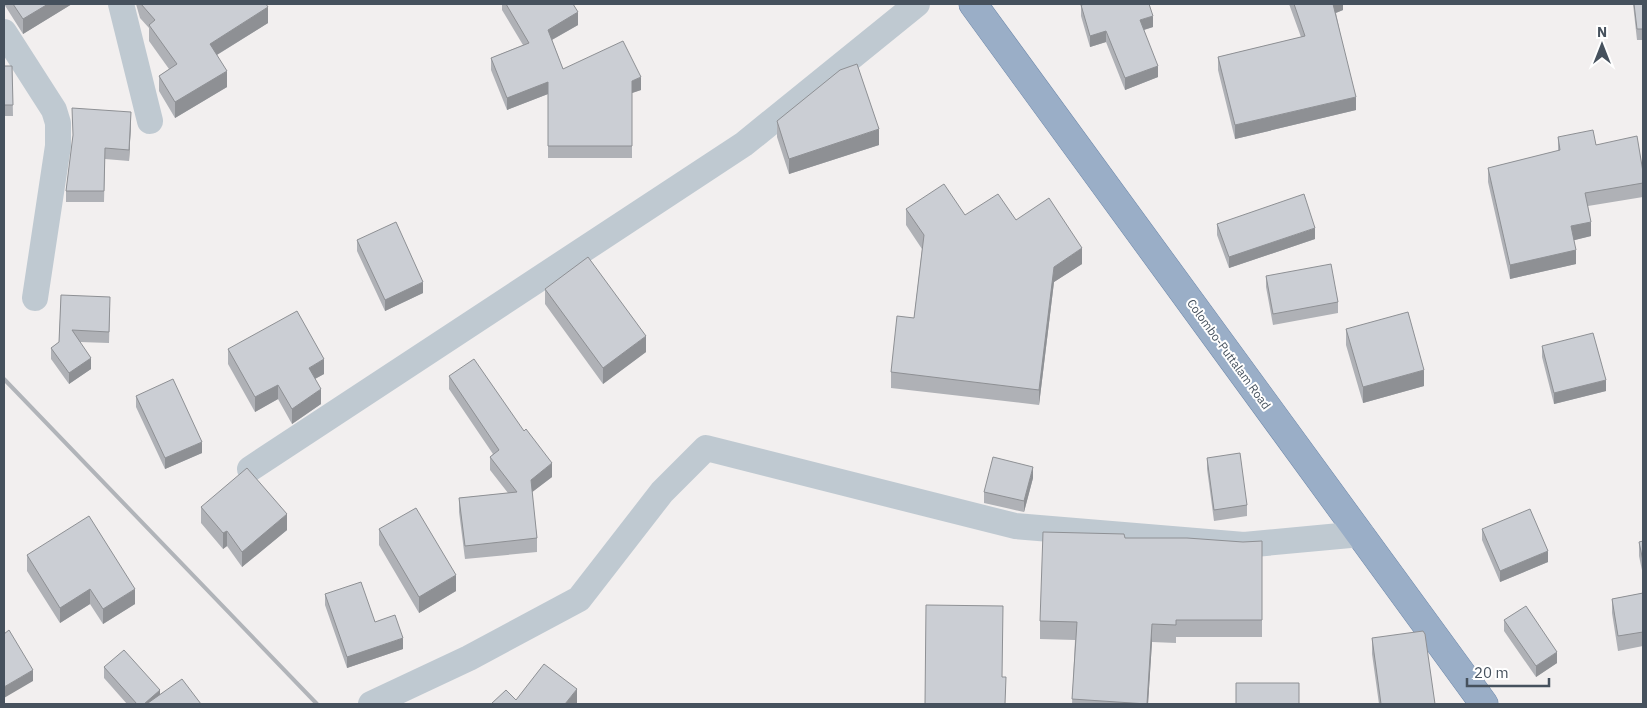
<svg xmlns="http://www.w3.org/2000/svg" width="1647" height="708" font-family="'IBM Plex Sans',sans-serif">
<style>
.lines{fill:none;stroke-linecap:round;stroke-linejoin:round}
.trunk-casing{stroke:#708aab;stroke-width:29}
.minor{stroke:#bfc9d1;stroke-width:26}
.trunk{stroke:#9aaec7;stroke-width:28}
.rail{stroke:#b1b4b9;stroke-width:4}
.wall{fill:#afb1b6}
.shaded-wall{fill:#8e9094}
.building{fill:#cbced4;stroke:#8e9094}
.labels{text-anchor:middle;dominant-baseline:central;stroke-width:4;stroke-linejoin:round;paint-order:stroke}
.street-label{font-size:12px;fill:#46515d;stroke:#fff}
</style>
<rect width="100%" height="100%" fill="#f2efef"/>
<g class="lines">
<defs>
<path id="trunk" d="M 973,4 L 1484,704"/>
</defs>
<use href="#trunk" class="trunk-casing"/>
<path class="minor" d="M 121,4 L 150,121
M 4,32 L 54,110 L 58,123 L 58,146 L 35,298
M 250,469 L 744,144 L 917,4
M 371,704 L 469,658 L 579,599 L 662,492 L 706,448 L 1015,526 L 1244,545 L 1361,534"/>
<use href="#trunk" class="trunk"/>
<path class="rail" d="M 4,379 L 317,704"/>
</g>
<path class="wall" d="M 4,4 L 72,4 L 23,34 Z
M 136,4 L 266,4 L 268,23 L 217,55 L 227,87 L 175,118 L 159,91 L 159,76 L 169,69 L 149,41 L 149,28 L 140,18 Z
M 502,4 L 573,4 L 578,25 L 552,40 L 563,69 L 641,90 L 632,93 L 632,158 L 548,158 L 548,94 L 507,110 L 491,70 L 491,58 L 523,45 L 502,10 Z
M 1289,4 L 1343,4 L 1343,10 L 1336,13 L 1356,110 L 1235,139 L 1218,70 L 1218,57 L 1301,37 Z
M 1633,4 L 1643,4 L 1643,40 L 1637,40 Z
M 1081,5 L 1153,27 L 1144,30 L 1158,77 L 1125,90 L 1106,42 L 1090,47 L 1081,16 Z
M 4,66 L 12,66 L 13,116 L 4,116 Z
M 777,121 L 879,145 L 789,174 L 777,137 Z
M 131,123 L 129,161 L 105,159 L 104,202 L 66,202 L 66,191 L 73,137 Z
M 1558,137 L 1596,145 L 1643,172 L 1643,197 L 1588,206 L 1591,236 L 1574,240 L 1576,264 L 1510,279 L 1488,182 L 1488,168 L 1558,151 Z
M 906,209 L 1016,220 L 1082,264 L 1054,282 L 1039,405 L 891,388 L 891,372 L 914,318 L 922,249 L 906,225 Z
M 1217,224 L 1315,239 L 1229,268 L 1217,235 Z
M 357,240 L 423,293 L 385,311 L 357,251 Z
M 1266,276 L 1338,302 L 1338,313 L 1273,325 L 1266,287 Z
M 545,289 L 646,352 L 603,384 L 545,304 Z
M 61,295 L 110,308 L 109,343 L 80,342 L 91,369 L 69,384 L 51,359 L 51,348 L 59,342 Z
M 1346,329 L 1424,386 L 1363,403 L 1346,345 Z
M 1542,346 L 1606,391 L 1554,404 L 1542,357 Z
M 228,349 L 324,374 L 315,379 L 321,404 L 292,424 L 278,399 L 255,412 L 228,364 Z
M 449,376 L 552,477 L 532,492 L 537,538 L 537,552 L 465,559 L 459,512 L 459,498 L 508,493 L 490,470 L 490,457 L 493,454 L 449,389 Z
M 136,396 L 202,453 L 165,469 L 136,407 Z
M 1207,458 L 1247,505 L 1247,516 L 1214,521 L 1207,469 Z
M 1033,478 L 1024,512 L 984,503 L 984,492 Z
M 201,507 L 287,530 L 242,567 L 227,546 L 223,549 L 201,523 Z
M 379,529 L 456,591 L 419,613 L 379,545 Z
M 1482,529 L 1548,562 L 1500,582 L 1482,540 Z
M 1125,538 L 1243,542 L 1262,541 L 1262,637 L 1176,637 L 1176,643 L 1152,642 L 1148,704 L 1072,704 L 1075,640 L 1040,639 L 1040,621 Z
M 1643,541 L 1643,575 L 1639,556 L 1639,542 Z
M 27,555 L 135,604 L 103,624 L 90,604 L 60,623 L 27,571 Z
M 1643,593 L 1643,646 L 1618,651 L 1612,613 L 1612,599 Z
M 325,594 L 375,622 L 403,649 L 347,668 L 325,605 Z
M 1504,620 L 1557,663 L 1536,677 L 1504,631 Z
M 1372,638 L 1435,704 L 1379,704 L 1372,654 Z
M 104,667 L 160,694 L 201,704 L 127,704 L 104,678 Z"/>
<path class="shaded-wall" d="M 48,4 L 72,4 L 23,34 L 23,19 Z
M 1333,4 L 1343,4 L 1343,10 L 1333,14 Z
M 268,7 L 268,23 L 210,59 L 210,44 Z
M 578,12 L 578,25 L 548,42 L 548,30 Z
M 1153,16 L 1153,27 L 1140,31 L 1140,20 Z
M 1106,31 L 1106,42 L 1090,47 L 1090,36 Z
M 1158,66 L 1158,77 L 1125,90 L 1125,78 Z
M 227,71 L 227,87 L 175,118 L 175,102 Z
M 641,77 L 641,90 L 632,93 L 632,81 Z
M 548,82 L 548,94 L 507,110 L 507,98 Z
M 1356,97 L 1356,110 L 1235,139 L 1235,125 Z
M 131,112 L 131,123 L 129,161 L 129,150 Z
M 879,129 L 879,145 L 789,174 L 789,159 Z
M 1591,222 L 1591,236 L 1571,241 L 1571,226 Z
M 1315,228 L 1315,239 L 1229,268 L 1229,257 Z
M 1082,248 L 1082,264 L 1054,282 L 1039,405 L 1039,390 L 1054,267 Z
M 1576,250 L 1576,264 L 1510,279 L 1510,265 Z
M 423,282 L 423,293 L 385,311 L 385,300 Z
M 646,336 L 646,352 L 603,384 L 603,368 Z
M 91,358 L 91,369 L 69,384 L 69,373 Z
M 324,359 L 324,374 L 309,382 L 309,368 Z
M 1424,370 L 1424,386 L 1363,403 L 1363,387 Z
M 1606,380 L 1606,391 L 1554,404 L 1554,393 Z
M 278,385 L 278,399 L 255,412 L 255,397 Z
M 321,389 L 321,404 L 292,424 L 292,409 Z
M 202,442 L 202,453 L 165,469 L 165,458 Z
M 552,463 L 552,477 L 531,493 L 531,480 Z
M 1033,467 L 1033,478 L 1024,512 L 1024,501 Z
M 287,514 L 287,530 L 242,567 L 242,552 Z
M 227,531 L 227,546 L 223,549 L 223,533 Z
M 1548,551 L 1548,562 L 1500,582 L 1500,571 Z
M 456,575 L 456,591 L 419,613 L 419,597 Z
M 90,589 L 90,604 L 60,623 L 60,608 Z
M 135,589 L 135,604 L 103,624 L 103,609 Z
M 1152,624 L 1152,642 L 1148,704 L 1147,704 Z
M 403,638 L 403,649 L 347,668 L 347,657 Z
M 1557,652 L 1557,663 L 1536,677 L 1536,666 Z
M 33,670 L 33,681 L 4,698 L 4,687 Z
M 577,689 L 577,703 L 576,704 L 565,704 Z
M 160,690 L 160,701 L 148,703 L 148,704 L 144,704 Z"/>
<path class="building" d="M 13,4 L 48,4 L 23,19 Z
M 141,4 L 266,4 L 268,7 L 210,44 L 227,71 L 175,102 L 159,76 L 177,64 L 149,25 L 155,20 Z
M 506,4 L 573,4 L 578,12 L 548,30 L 563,69 L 623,41 L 641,77 L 632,81 L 632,146 L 548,146 L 548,82 L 507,98 L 491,58 L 529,43 Z
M 1086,4 L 1149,4 L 1153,16 L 1140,20 L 1158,66 L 1125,78 L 1106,31 L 1090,36 L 1081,5 Z
M 1294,4 L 1333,4 L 1356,97 L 1235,125 L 1218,57 L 1305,36 Z
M 1634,4 L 1643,4 L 1643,29 L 1637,29 Z
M 857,64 L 879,129 L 789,159 L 777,121 L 840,70 Z
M 4,66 L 12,66 L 13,105 L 4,105 Z
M 72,108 L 131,112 L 129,150 L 105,148 L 104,191 L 66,191 L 73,135 Z
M 1593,130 L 1596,145 L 1637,136 L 1643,172 L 1643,183 L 1585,193 L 1591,222 L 1571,226 L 1576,250 L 1510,265 L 1488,168 L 1560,150 L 1558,137 Z
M 944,184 L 965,215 L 998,194 L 1016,220 L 1049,198 L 1082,248 L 1054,267 L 1039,390 L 891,372 L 897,316 L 914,318 L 924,235 L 906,209 Z
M 1304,194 L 1315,228 L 1229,257 L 1217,224 Z
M 396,222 L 423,282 L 385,300 L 357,240 Z
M 588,257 L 646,336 L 603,368 L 545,289 Z
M 1331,264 L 1338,302 L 1273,314 L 1266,276 Z
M 61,295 L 110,297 L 109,332 L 72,330 L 91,358 L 69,373 L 51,348 L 59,342 Z
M 297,311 L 324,359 L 309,368 L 321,389 L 292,409 L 278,385 L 255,397 L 228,349 Z
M 1408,312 L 1424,370 L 1363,387 L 1346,329 Z
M 1593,333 L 1606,380 L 1554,393 L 1542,346 Z
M 474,359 L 524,431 L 526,429 L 552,463 L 531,480 L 537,538 L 465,546 L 459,498 L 517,492 L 490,457 L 499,450 L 449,376 Z
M 173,379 L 202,442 L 165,458 L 136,396 Z
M 1240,453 L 1247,505 L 1214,510 L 1207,458 Z
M 993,457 L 1033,467 L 1024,501 L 984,492 Z
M 247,468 L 287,514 L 242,552 L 227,531 L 223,533 L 201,507 Z
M 416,508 L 456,575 L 419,597 L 379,529 Z
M 1530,509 L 1548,551 L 1500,571 L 1482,529 Z
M 89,516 L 135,589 L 103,609 L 90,589 L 60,608 L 27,555 Z
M 1043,532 L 1124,534 L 1125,538 L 1187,538 L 1243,542 L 1262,541 L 1262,620 L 1176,620 L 1176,625 L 1152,624 L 1147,704 L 1072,699 L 1077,622 L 1040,621 Z
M 1643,541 L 1643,561 L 1639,542 Z
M 361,582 L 375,622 L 395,615 L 403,638 L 347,657 L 325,594 Z
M 1643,593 L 1643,632 L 1618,636 L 1612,599 Z
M 926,605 L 1003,606 L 1002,677 L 1006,677 L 1005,704 L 925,704 Z
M 1526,606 L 1557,652 L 1536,666 L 1504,620 Z
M 9,630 L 33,670 L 4,687 L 4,634 Z
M 1423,631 L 1425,634 L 1435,704 L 1381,704 L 1372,638 Z
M 124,650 L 160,690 L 144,704 L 137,704 L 104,667 Z
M 544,664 L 577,689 L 565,704 L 491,704 L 506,690 L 516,700 Z
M 182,679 L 201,704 L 149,704 L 148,703 Z
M 1236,683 L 1299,683 L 1299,704 L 1236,704 Z"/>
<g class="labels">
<g class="street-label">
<text transform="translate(1229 354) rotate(54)">Colombo-Puttalam Road</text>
</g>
</g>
<rect width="1647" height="708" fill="none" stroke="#46515d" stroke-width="10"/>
<g transform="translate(1602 45)" stroke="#ffffff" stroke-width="4" paint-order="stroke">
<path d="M0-4L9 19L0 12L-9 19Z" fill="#46515d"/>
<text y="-8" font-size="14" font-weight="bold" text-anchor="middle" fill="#46515d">N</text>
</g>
<path d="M1467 678v8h82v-8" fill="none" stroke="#46515d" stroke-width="2.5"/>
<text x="1474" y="678" font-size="15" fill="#46515d" stroke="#ffffff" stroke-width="4" paint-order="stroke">20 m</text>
</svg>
